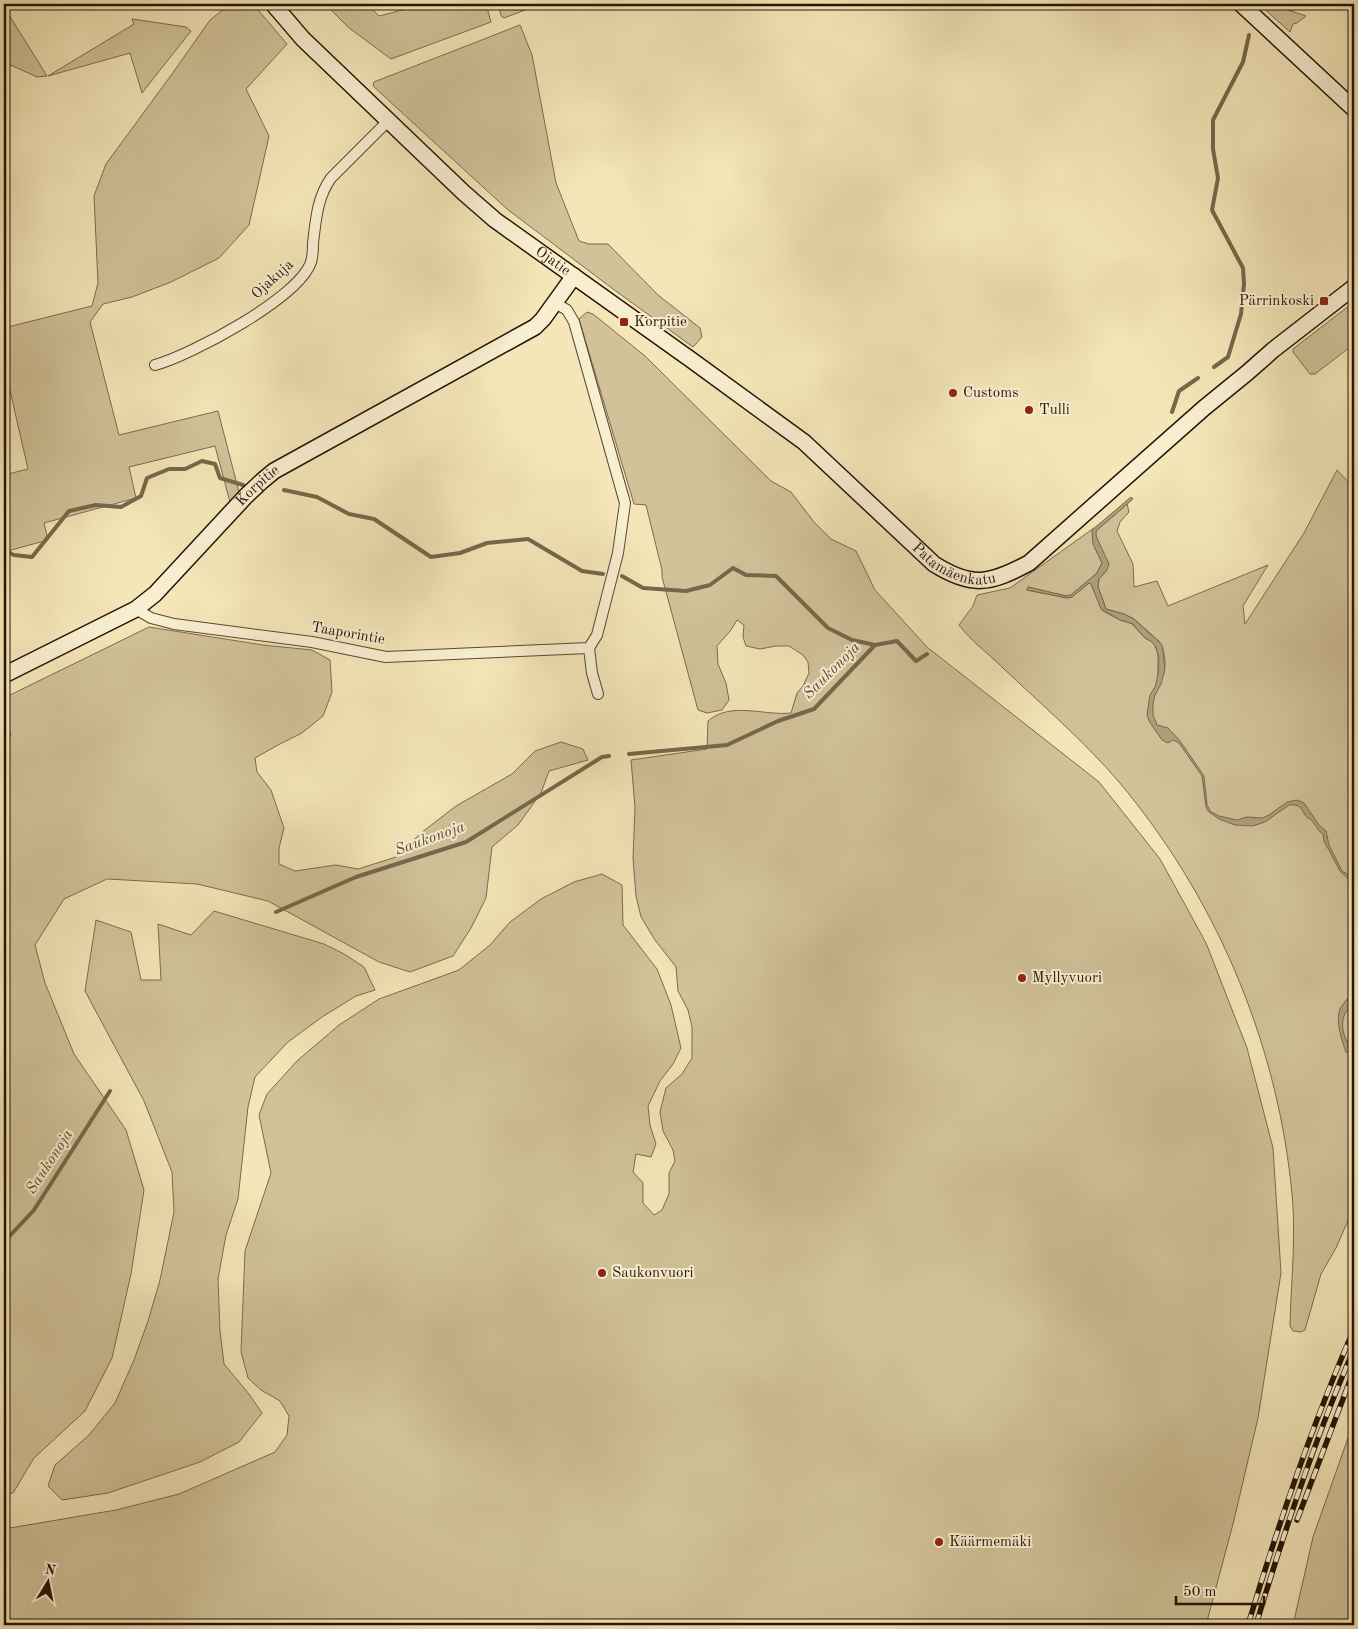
<svg xmlns="http://www.w3.org/2000/svg" width="1358" height="1629" font-family="'Old Standard TT',serif">
<style>
.green{fill:#d1c29a;stroke:#7b6b50}
.water{fill:#ae9f7b;stroke:#77674c}
.lines{fill:none;stroke-linecap:round;stroke-linejoin:round}
.stream{stroke:#77674c;stroke-width:4}
.street-casing{stroke:#594832;stroke-width:12}
.secondary-casing{stroke:#251406;stroke-width:18}
.street{stroke:#f8efd1;stroke-width:10}
.secondary{stroke:#f8efd1;stroke-width:15}
.rail-casing{stroke:#251406;stroke-width:5.5}
.rail{stroke:#f8efd1;stroke-width:4;stroke-dasharray:11;stroke-linecap:butt}
.poi-dot{fill:#8f2418;stroke:#f8efd1;stroke-width:2}
.labels{text-anchor:middle;dominant-baseline:central;stroke-width:4;stroke-linejoin:round;paint-order:stroke}
.street-label{font-size:15px;fill:#251406;stroke:#f8efd1}
.poi-label{font-size:15px;fill:#251406;stroke:#f8efd1;text-anchor:start}
.water-label{font-size:16px;font-style:italic;fill:#5c4c35;stroke:#f8efd1}
</style>
<rect width="100%" height="100%" fill="#f4e6b8"/>
<filter id="stains"><feTurbulence type="fractalNoise" baseFrequency=".004" numOctaves="4"/><feColorMatrix values="0 0 0 0 .2 0 0 0 0 .09 0 0 0 0 .02 0 0 0 .5 -.17"/></filter>
<radialGradient id="worn" r=".72"><stop offset=".6" stop-color="#630" stop-opacity="0"/><stop offset="1" stop-color="#630" stop-opacity=".3"/></radialGradient>
<path class="green" d="M 230,4 L 253,4 L 287,44 L 246,89 L 269,136 L 249,225 L 219,258 L 171,282 L 132,297 L 103,304 L 90,322 L 119,435 L 218,411 L 239,492 L 230,502 L 215,446 L 129,467 L 136,498 L 44,523 L 48,540 L 4,552 L 4,475 L 28,469 L 4,364 L 4,328 L 92,306 L 98,283 L 94,196 L 106,164 L 172,74 L 210,20 Z
M 325,4 L 367,4 L 379,16 L 426,4 L 486,4 L 491,22 L 391,59 L 348,27 Z
M 498,4 L 541,4 L 504,18 L 501,16 Z
M 1259,4 L 1278,4 L 1282,8 L 1306,16 L 1297,23 L 1293,24 L 1290,32 Z
M 4,7 L 47,76 L 37,77 L 4,62 Z
M 132,19 L 186,27 L 191,31 L 142,93 L 130,53 L 48,76 L 134,24 Z
M 520,25 L 532,55 L 556,183 L 579,241 L 589,244 L 608,244 L 658,295 L 700,328 L 702,337 L 693,347 L 613,289 L 507,209 L 373,86 L 374,82 Z
M 1354,302 L 1354,344 L 1315,374 L 1310,374 L 1293,352 L 1293,349 Z
M 587,312 L 593,314 L 645,356 L 771,481 L 791,492 L 814,522 L 831,539 L 856,551 L 875,590 L 927,647 L 1099,782 L 1160,859 L 1206,943 L 1247,1048 L 1273,1148 L 1281,1273 L 1258,1418 L 1233,1524 L 1206,1625 L 4,1625 L 4,1529 L 116,1510 L 179,1494 L 275,1452 L 287,1435 L 289,1416 L 280,1401 L 261,1390 L 248,1378 L 241,1352 L 245,1251 L 271,1173 L 259,1115 L 267,1094 L 297,1061 L 339,1025 L 379,999 L 459,970 L 490,945 L 510,922 L 541,899 L 574,882 L 602,874 L 622,885 L 623,925 L 657,969 L 671,1005 L 681,1048 L 673,1064 L 660,1081 L 648,1106 L 650,1125 L 656,1144 L 651,1157 L 636,1154 L 633,1172 L 643,1183 L 643,1203 L 654,1215 L 662,1210 L 669,1194 L 669,1173 L 675,1161 L 673,1150 L 663,1131 L 660,1112 L 666,1088 L 682,1074 L 692,1058 L 692,1027 L 688,1010 L 678,991 L 676,967 L 655,940 L 641,917 L 636,896 L 633,858 L 635,807 L 631,760 L 707,749 L 708,721 C 731,701 764,716 791,713 L 797,693 L 803,686 L 809,673 L 808,662 L 803,655 L 789,646 L 776,646 L 760,649 L 746,646 L 743,637 L 744,625 L 737,620 L 731,630 L 717,646 L 718,664 L 726,683 L 729,700 L 722,710 L 707,713 L 698,710 L 662,577 L 662,570 L 646,505 L 634,504 L 582,329 L 579,319 Z
M 1337,470 L 1354,488 L 1354,1207 L 1336,1248 L 1321,1274 L 1305,1330 L 1301,1332 L 1293,1331 L 1290,1326 C 1291,1279 1297,1231 1291,1184 C 1275,1037 1214,895 1119,782 C 1084,741 1042,705 1003,668 C 989,654 971,641 959,625 L 973,606 L 977,595 L 1010,588 L 1094,528 C 1089,541 1097,551 1102,563 L 1097,573 L 1071,595 L 1066,596 L 1028,587 L 1027,590 L 1067,598 L 1072,597 L 1089,583 L 1091,584 L 1103,611 L 1120,620 L 1131,623 L 1145,638 L 1153,642 L 1158,653 L 1158,676 L 1164,673 C 1166,662 1165,650 1159,641 L 1134,619 L 1124,614 L 1106,609 L 1098,587 L 1099,579 L 1107,570 L 1096,536 L 1096,531 L 1127,504 L 1129,512 L 1120,522 L 1117,531 L 1133,564 L 1134,587 L 1157,581 L 1168,606 L 1268,565 L 1243,606 L 1245,624 L 1304,533 Z
M 149,627 L 263,645 L 312,650 L 330,660 L 332,692 L 323,716 L 302,733 L 278,745 L 255,758 L 257,772 L 271,790 L 284,828 L 279,848 L 279,864 L 295,871 L 336,865 L 358,869 L 396,857 L 421,833 L 456,806 L 512,774 L 535,751 L 561,742 L 583,749 L 588,760 L 549,771 L 541,793 L 518,825 L 492,847 L 486,898 L 471,928 L 453,956 L 410,972 L 379,962 L 268,901 L 197,884 L 107,879 L 64,899 L 35,945 L 45,983 L 74,1054 L 126,1130 L 144,1190 L 131,1274 L 112,1358 L 85,1411 L 34,1458 L 13,1493 L 4,1495 L 4,743 L 11,735 L 4,716 L 4,698 Z
M 214,911 L 324,944 L 344,954 L 364,967 L 375,990 L 356,996 L 322,1017 L 288,1042 L 255,1077 L 248,1107 L 238,1199 L 226,1235 L 218,1279 L 220,1331 L 224,1364 L 249,1394 L 262,1413 L 239,1442 L 200,1462 L 108,1493 L 62,1500 L 48,1486 L 55,1465 L 89,1435 L 115,1403 L 134,1360 L 148,1321 L 160,1280 L 174,1212 L 172,1172 L 144,1101 L 85,991 L 96,920 L 131,932 L 141,980 L 161,980 L 158,924 L 191,935 Z
M 1354,1421 L 1354,1625 L 1293,1625 L 1313,1537 Z"/>
<path class="water" d="M 1131,497 L 1133,499 L 1096,531 L 1096,536 L 1109,564 L 1107,570 L 1099,579 L 1098,587 L 1106,609 L 1124,614 L 1134,619 L 1162,645 L 1165,669 L 1161,684 L 1155,695 L 1153,703 L 1153,715 L 1157,725 L 1168,728 L 1180,741 L 1204,776 L 1207,805 L 1211,812 L 1219,816 L 1237,820 L 1247,817 L 1262,818 L 1269,815 L 1287,802 L 1297,800 L 1304,803 L 1319,825 L 1326,831 L 1329,845 L 1342,871 L 1347,874 L 1354,875 L 1354,884 L 1340,871 L 1324,841 L 1323,834 C 1317,830 1316,825 1312,821 C 1308,816 1309,821 1305,815 C 1301,807 1299,804 1289,805 L 1265,822 L 1253,826 L 1235,825 L 1219,819 L 1208,811 L 1206,807 L 1202,776 L 1179,743 L 1173,740 L 1168,743 L 1162,740 L 1149,721 L 1147,715 L 1150,695 L 1155,687 L 1158,675 L 1159,659 L 1156,647 L 1152,642 L 1145,638 L 1133,624 L 1120,620 L 1101,609 L 1091,584 L 1089,583 L 1072,597 L 1067,598 L 1027,590 L 1028,587 L 1066,596 L 1071,595 L 1097,573 L 1102,563 L 1093,544 L 1092,530 Z
M 1354,990 L 1354,1003 C 1351,1007 1346,1011 1344,1016 C 1340,1027 1345,1043 1354,1050 L 1354,1054 L 1346,1052 C 1342,1041 1335,1020 1340,1009 C 1344,1002 1350,996 1354,990 Z"/>
<g class="lines">
<path class="stream" d="M 1214,367 L 1228,357 L 1241,314 L 1244,284 L 1243,268 L 1212,210 L 1218,178 L 1213,149 L 1213,120 L 1243,62 L 1249,35
M 1172,412 L 1179,391 L 1198,378
M 284,490 L 317,497 L 349,514 L 374,519 L 431,557 L 460,553 L 487,543 L 528,539 L 582,571 L 603,574
M 4,550 L 14,555 L 32,557 L 69,511 L 96,505 L 121,507 L 141,496 L 147,478 L 169,469 L 185,469 L 202,461 L 215,464 L 220,478 L 243,485
M 622,576 L 643,588 L 686,591 L 710,585 L 733,568 L 746,575 L 776,576 L 828,628 L 852,640 L 875,645
M 629,754 L 727,745 L 778,721 L 814,709 L 875,645 L 897,641 L 916,661 L 927,654
M 276,912 L 356,877 L 466,842 L 602,757 L 609,756
M 4,1242 L 34,1210 L 110,1091"/>
<defs>
<path id="street" d="M 555,303 L 567,310 L 574,322 L 625,503 L 618,553 L 597,635 L 589,648 L 592,673 L 598,694
M 155,365 C 191,355 299,298 311,262 C 313,256 313,249 313,243 C 316,219 317,198 331,178 L 388,121
M 136,609 L 151,618 L 174,624 L 312,642 L 386,657 L 589,648"/>
<g id="secondary">
<path id="s1" d="M 273,4 L 303,39 L 464,193 L 495,220 L 690,359 L 804,442 L 934,564 C 972,588 990,584 1029,563 L 1204,408 L 1247,373 L 1273,350 L 1354,287"/>
<path d="M 1241,4 L 1354,109"/>
<path id="s2" d="M 4,675 L 136,609 L 155,594 L 246,496 L 262,481 L 274,471 L 535,327 L 543,319 L 574,276"/>
</g>
</defs>
<use href="#street" class="street-casing"/>
<use href="#secondary" class="secondary-casing"/>
<use href="#street" class="street"/>
<use href="#secondary" class="secondary"/>
<defs>
<path id="rail" d="M 1297,1520 L 1354,1370
M 1248,1625 C 1278,1525 1312,1425 1354,1329
M 1256,1625 C 1284,1532 1315,1438 1354,1349"/>
</defs>
<use href="#rail" class="rail-casing"/>
<use href="#rail" class="rail"/>
</g>
<g class="poi-dot">
<rect x="1319" y="296" width="10" height="10" rx="2.5"/>
<rect x="619" y="317" width="10" height="10" rx="2.5"/>
<circle cx="953" cy="393" r="5"/>
<circle cx="1029" cy="410" r="5"/>
<circle cx="1022" cy="978" r="5"/>
<circle cx="602" cy="1273" r="5"/>
<circle cx="939" cy="1542" r="5"/>
</g>
<g class="labels">
<g class="street-label">
<text stroke="none"><textPath href="#s1" startOffset="381">Ojatie</textPath></text>
<text transform="translate(273 280) rotate(-42)">Ojakuja</text>
<text stroke="none"><textPath href="#s2" startOffset="321">Korpitie</textPath></text>
<text stroke="none"><textPath href="#s1" startOffset="888">Patamäenkatu</textPath></text>
<text transform="translate(348 634) rotate(10)">Taaporintie</text>
</g>
<g class="poi-label">
<text x="1314" y="301" text-anchor="end">Pärrinkoski</text>
<text x="634" y="322">Korpitie</text>
<text x="963" y="393">Customs</text>
<text x="1039" y="410">Tulli</text>
<text x="1032" y="978">Myllyvuori</text>
<text x="612" y="1273">Saukonvuori</text>
<text x="949" y="1542">Käärmemäki</text>
</g>
<g class="water-label">
<text transform="translate(832 671) rotate(-45)">Saukonoja</text>
<text transform="translate(430 839) rotate(-20)">Saukonoja</text>
<text transform="translate(50 1162) rotate(-57)">Saukonoja</text>
</g>
</g>
<rect width="1358" height="1629" fill="none" stroke="#f4e6b8" stroke-width="20"/>
<rect x="5" y="5" width="1348" height="1619" fill="none" stroke="#251406" stroke-width="2.5"/>
<rect x="10" y="10" width="1338" height="1609" fill="none" stroke="#251406"/>
<g transform="translate(48 1582) rotate(10)" stroke="#f8efd1" stroke-width="4" paint-order="stroke">
<path d="M0-4L9 19L0 12L-9 19Z" fill="#251406"/>
<text y="-8" font-size="14" font-weight="bold" text-anchor="middle" fill="#251406">N</text>
</g>
<path d="M1176 1596v8h88v-8" fill="none" stroke="#251406" stroke-width="2.5"/>
<text x="1183" y="1596" font-size="15" fill="#251406" stroke="#f8efd1" stroke-width="4" paint-order="stroke">50 m</text>
<rect width="100%" height="100%" filter="url(#stains)"/>
<rect width="100%" height="100%" fill="url(#worn)"/>
</svg>
